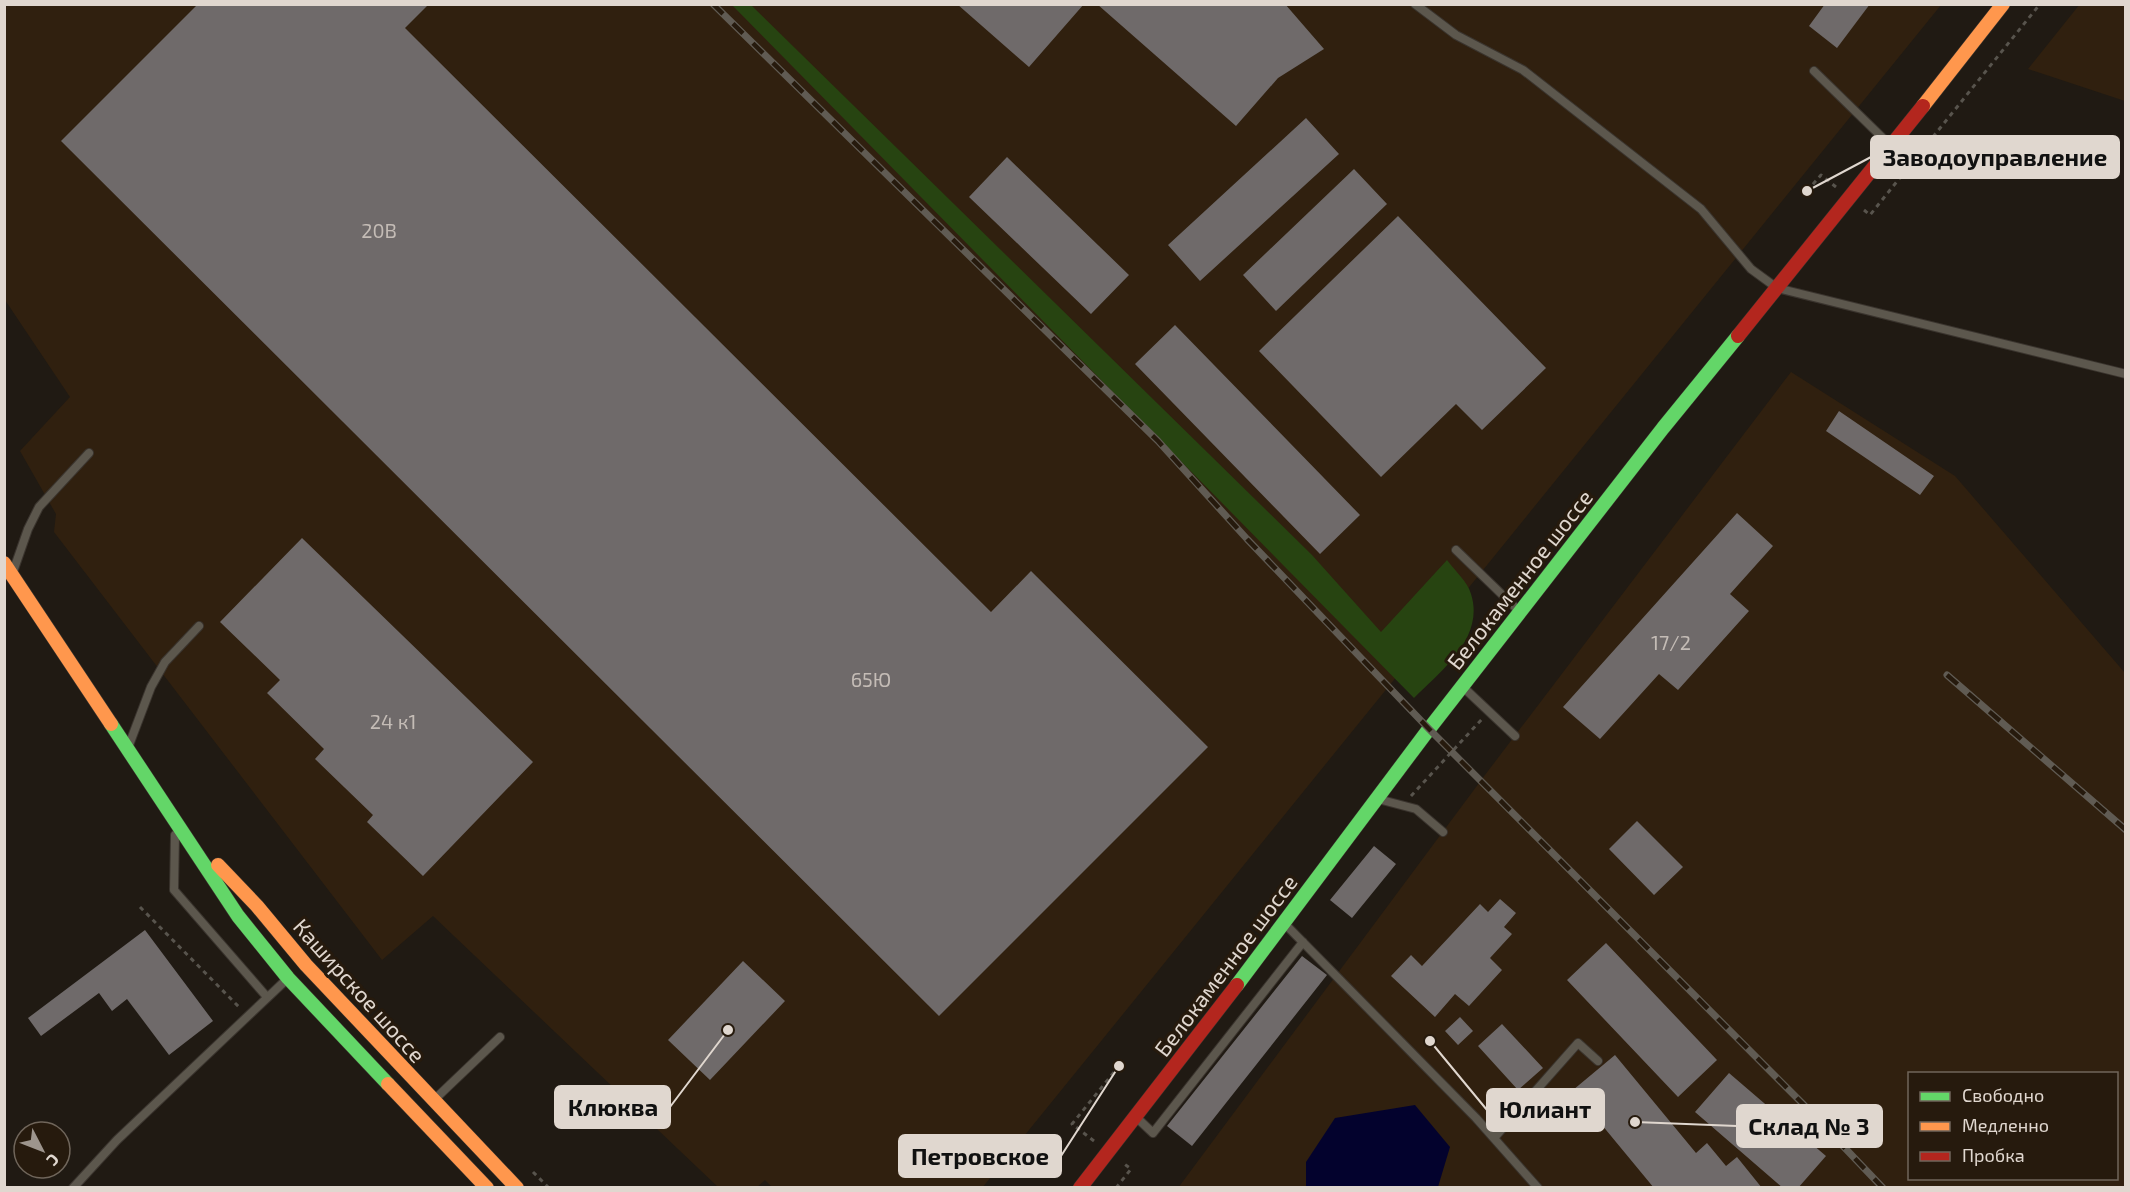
<svg xmlns="http://www.w3.org/2000/svg" width="2130" height="1192" font-family="'Exo 2',sans-serif">
<style>
.built{fill:#30200f;fill-rule:evenodd}
.green{fill:#274411}
.water{fill:#03022d}
.building{fill:#6f6a6a}
.lines{fill:none;stroke-linecap:round;stroke-linejoin:round}
.lane-casing{stroke:#3a342e;stroke-width:10}
.fast-casing{stroke:#3a342e;stroke-width:15}
.slow-casing{stroke:#3a342e;stroke-width:15}
.jam-casing{stroke:#3a342e;stroke-width:15}
.path{stroke:#58544d;stroke-width:3;stroke-dasharray:4.5 4.5;stroke-linecap:butt}
.lane{stroke:#5c574d;stroke-width:8}
.fast{stroke:#63d668;stroke-width:14}
.slow{stroke:#ff974d;stroke-width:14}
.jam{stroke:#b3261e;stroke-width:14}
.rail-casing{stroke:#605b53;stroke-width:7}
.rail{stroke:#261a0d;stroke-width:4.5;stroke-dasharray:14;stroke-linecap:butt}
.labels{text-anchor:middle;dominant-baseline:central;stroke-width:6;stroke-linejoin:round;paint-order:stroke}
.number-label{font-size:20px;fill:#c4bcb6}
.street-label{font-size:22px;fill:#e0d7cf;stroke:#261a0d}
.leader{fill:none;stroke:#e0d7cf;stroke-width:2}
.callout-dot{fill:#e0d7cf;stroke:#261a0d;stroke-width:2}
.callout{fill:#e0d7cf;stroke:#e0d7cf;stroke-width:2}
.callout-label{font-size:24px;text-anchor:middle;font-weight:bold;fill:#111}
</style>
<rect width="100%" height="100%" fill="#201a13"/>
<path class="built" d="M 2080,4 L 2125,5 L 2125,101 L 2028,69 Z
M 4,5 L 1941,5 L 982,1188 L 773,1188 L 765,1180 L 757,1187 L 718,1187 L 433,916 L 382,960 L 54,532 L 56,514 L 20,451 L 70,397 L 5,300 Z
M 1791,372 L 1955,476 L 2125,673 L 2125,1187 L 1178,1188 L 1485,775 ZM 1910,1074 L 2116,1074 L 2116,1178 L 1910,1178 Z"/>
<path class="green" d="M 732,5 L 751,5 L 1312,555 L 1381,632 L 1447,560 C 1454,570 1468,582 1471,594 C 1485,638 1441,671 1414,698 Z"/>
<path class="water" d="M 1415,1105 L 1450,1147 L 1438,1187 L 1306,1187 L 1306,1162 L 1335,1118 Z"/>
<path class="building" d="M 198,4 L 429,4 L 405,28 L 991,612 L 1031,571 L 1208,747 L 939,1016 L 61,141 Z
M 957,4 L 1084,4 L 1029,67 Z
M 1097,4 L 1285,4 L 1324,49 L 1278,78 L 1236,126 Z
M 1825,4 L 1870,4 L 1837,48 L 1809,26 Z
M 1306,118 L 1339,154 L 1200,281 L 1168,245 Z
M 1007,157 L 1129,275 L 1091,314 L 969,197 Z
M 1354,169 L 1387,204 L 1276,311 L 1243,275 Z
M 1398,216 L 1546,368 L 1482,430 L 1456,404 L 1381,477 L 1259,351 Z
M 1175,325 L 1360,515 L 1320,554 L 1135,364 Z
M 1839,411 L 1934,476 L 1920,495 L 1826,431 Z
M 1737,513 L 1773,546 L 1730,594 L 1749,611 L 1678,690 L 1659,674 L 1600,739 L 1563,707 Z
M 302,538 L 533,762 L 423,876 L 367,822 L 373,815 L 315,759 L 324,749 L 267,693 L 280,680 L 220,622 Z
M 1637,821 L 1683,867 L 1654,895 L 1609,849 Z
M 1374,846 L 1396,864 L 1352,918 L 1330,900 Z
M 1500,899 L 1516,913 L 1504,927 L 1512,934 L 1490,958 L 1502,970 L 1469,1006 L 1455,994 L 1435,1017 L 1391,976 L 1411,955 L 1422,966 L 1480,904 L 1488,912 Z
M 145,930 L 213,1021 L 169,1055 L 127,999 L 112,1011 L 99,993 L 41,1036 L 28,1018 Z
M 1606,943 L 1717,1060 L 1678,1097 L 1567,980 Z
M 1302,956 L 1327,975 L 1192,1146 L 1167,1126 Z
M 743,961 L 785,1001 L 710,1080 L 668,1040 Z
M 1460,1017 L 1473,1031 L 1458,1045 L 1445,1031 Z
M 1502,1024 L 1543,1068 L 1518,1090 L 1478,1046 Z
M 1615,1055 L 1696,1153 L 1707,1143 L 1726,1166 L 1737,1157 L 1762,1188 L 1654,1188 L 1573,1090 Z
M 1729,1073 L 1826,1156 L 1798,1188 L 1783,1188 L 1695,1112 Z"/>
<g class="lines">
<defs>
<path id="lane" d="M 1415,4 L 1456,35 L 1523,70 L 1701,209 L 1751,269 L 1777,288 L 2126,374
M 1814,71 L 1891,146
M 1456,550 L 1518,610
M 14,569 L 28,529 L 39,507 L 89,453
M 1463,687 L 1515,736
M 129,745 L 151,687 L 165,662 L 199,626
M 1378,799 L 1416,809 L 1443,832
M 175,835 L 174,890 L 267,997
M 1285,924 L 1476,1118 L 1538,1188
M 435,1099 L 500,1037
M 1136,1117 L 1153,1133 L 1303,942
M 1494,1138 L 1578,1043 L 1598,1061
M 73,1188 L 117,1140 L 286,980"/>
<path id="fast" d="M 111,724 L 238,916 L 288,978 L 388,1084
M 1237,985 L 1429,729 L 1663,428 L 1738,336"/>
<path id="slow" d="M 1923,106 L 2003,4
M 4,563 L 111,724
M 218,865 L 257,906 L 306,965 L 517,1188
M 388,1084 L 487,1188"/>
<path id="jam" d="M 1738,336 L 1923,106
M 1080,1188 L 1237,985"/>
</defs>
<use href="#lane" class="lane-casing"/>
<use href="#fast" class="fast-casing"/>
<use href="#slow" class="slow-casing"/>
<use href="#jam" class="jam-casing"/>
<path class="path" d="M 1807,191 L 1821,175 L 1836,187
M 1864,210 L 1870,215 L 2040,4
M 1411,796 L 1482,719
M 140,907 L 240,1008
M 1094,1141 L 1072,1124 L 1119,1066
M 533,1172 L 549,1188
M 1116,1188 L 1131,1169 L 1123,1163"/>
<use href="#lane" class="lane"/>
<use href="#fast" class="fast"/>
<use href="#slow" class="slow"/>
<use href="#jam" class="jam"/>
<defs>
<path id="rail" d="M 713,4 L 1158,441 L 1247,539 L 1429,729 L 1802,1103 L 1883,1188
M 1947,675 L 2126,830"/>
</defs>
<use href="#rail" class="rail-casing"/>
<use href="#rail" class="rail"/>
</g>
<g class="labels">
<g class="number-label">
<text x="379" y="230">20В</text>
<text x="1671" y="642">17/2</text>
<text x="871" y="679">65Ю</text>
<text x="393" y="721">24 к1</text>
</g>
<g class="street-label">
<text transform="translate(1519 579) rotate(-52)">Белокаменное шоссе</text>
<text transform="translate(1225 965) rotate(-53)">Белокаменное шоссе</text>
<text transform="translate(360 990) rotate(48)">Каширское шоссе</text>
</g>
</g>
<path class="leader" d="M1807 191L1871 157M728 1030L670 1107M1430 1041L1487 1110M1635 1122L1737 1126M1119 1066L1061 1156"/>
<g class="callout-dot">
<circle cx="1807" cy="191" r="6"/>
<circle cx="728" cy="1030" r="6"/>
<circle cx="1430" cy="1041" r="6"/>
<circle cx="1635" cy="1122" r="6"/>
<circle cx="1119" cy="1066" r="6"/>
</g>
<g class="callout">
<rect x="1871" y="136" width="248" height="42" rx="6"/>
<rect x="555" y="1086" width="115" height="42" rx="6"/>
<rect x="1487" y="1089" width="117" height="42" rx="6"/>
<rect x="1737" y="1105" width="145" height="42" rx="6"/>
<rect x="899" y="1135" width="162" height="42" rx="6"/>
</g>
<g class="callout-label">
<text x="1995" y="166">Заводоуправление</text>
<text x="613" y="1116">Клюква</text>
<text x="1545" y="1118">Юлиант</text>
<text x="1809" y="1135">Склад № 3</text>
<text x="980" y="1165">Петровское</text>
</g>
<rect width="2130" height="1192" fill="none" stroke="#e0d7cf" stroke-width="12"/>
<rect x="1908" y="1072" width="210" height="108" fill="#261a0d" stroke="#70665b" stroke-width="1.5"/>
<rect x="1920" y="1092" width="30" height="9" fill="#63d668" stroke="#70665b" stroke-width="1.5"/>
<text x="1962" y="1102" font-size="18" fill="#e0d7cf">Свободно</text>
<rect x="1920" y="1122" width="30" height="9" fill="#ff974d" stroke="#70665b" stroke-width="1.5"/>
<text x="1962" y="1132" font-size="18" fill="#e0d7cf">Медленно</text>
<rect x="1920" y="1152" width="30" height="9" fill="#b3261e" stroke="#70665b" stroke-width="1.5"/>
<text x="1962" y="1162" font-size="18" fill="#e0d7cf">Пробка</text>
<g transform="translate(42 1150) rotate(132)"><circle r="28" fill="#261a0d" stroke="#70665b" stroke-width="1.5"/>
<path d="M0-4.5L10 22L0 15L-10 22Z" fill="#9d958d"/>
<text y="-9" font-size="16" font-weight="bold" text-anchor="middle" fill="#e0d7cf">С</text>
</g>
</svg>
